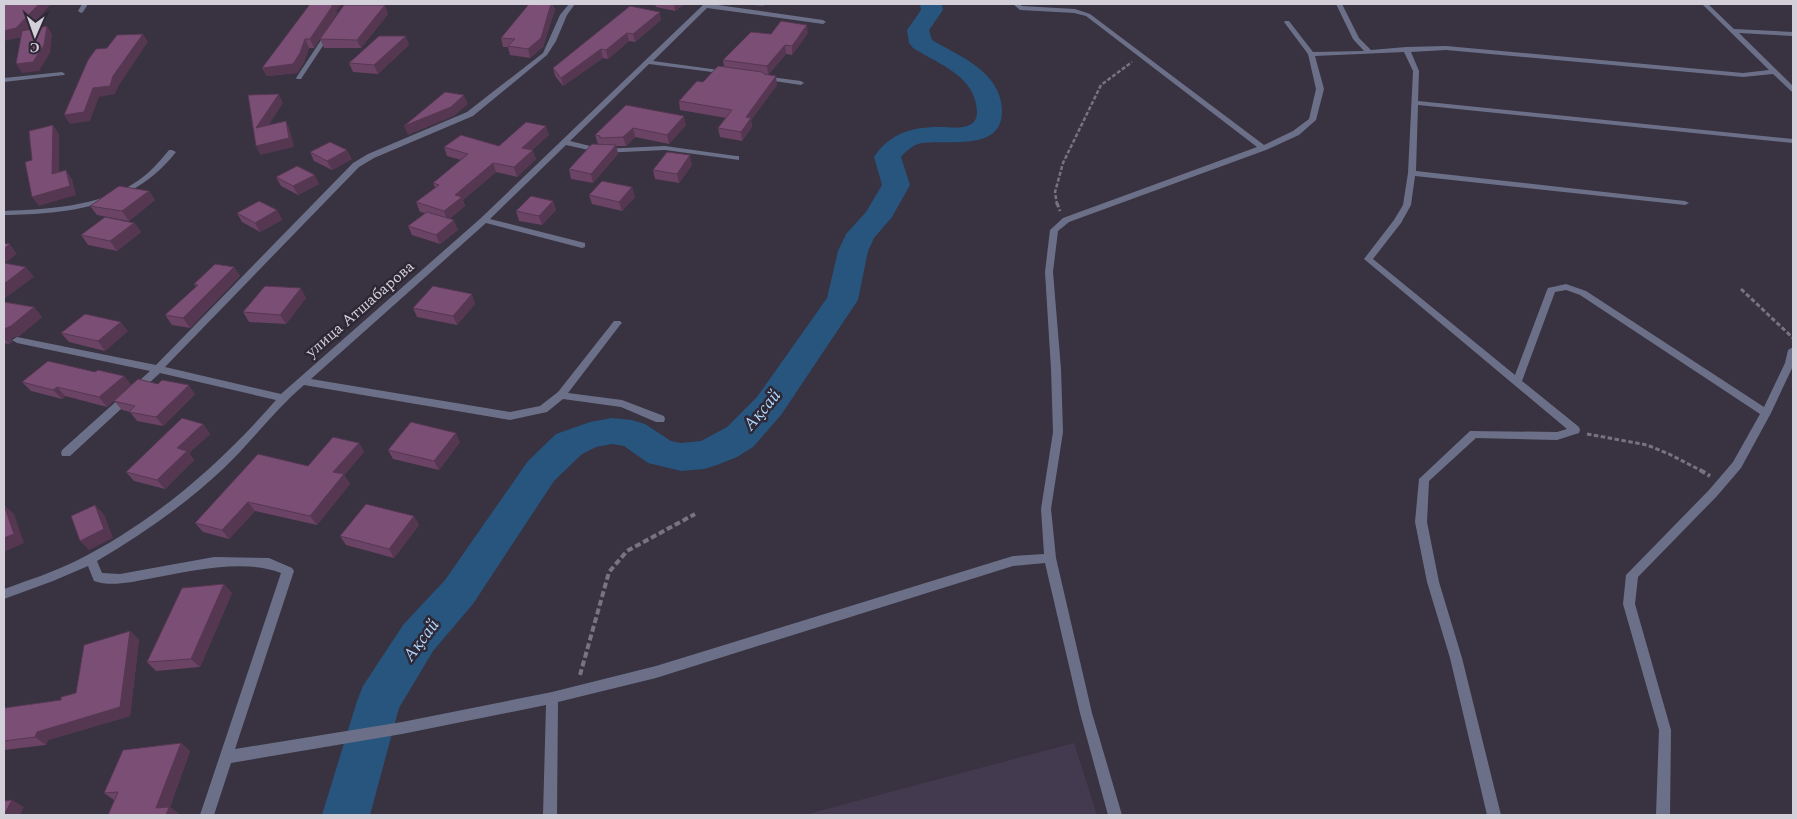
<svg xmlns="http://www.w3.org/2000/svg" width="1797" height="819" font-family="Spectral,serif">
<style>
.built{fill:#433a4f}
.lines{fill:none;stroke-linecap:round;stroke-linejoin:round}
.river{fill:#27557d;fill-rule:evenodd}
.path-far2{stroke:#787380;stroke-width:2.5;stroke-dasharray:4 2;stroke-linecap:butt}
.path-far1{stroke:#787380;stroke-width:3;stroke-dasharray:4.5 2.5;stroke-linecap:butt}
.path{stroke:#787380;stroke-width:4;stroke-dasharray:6 3;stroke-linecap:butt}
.minor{fill:#6b7088;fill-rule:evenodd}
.wall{fill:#6a4365}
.shaded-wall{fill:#563752}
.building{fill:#7b4e75;stroke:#563752}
.labels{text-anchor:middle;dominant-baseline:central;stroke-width:5;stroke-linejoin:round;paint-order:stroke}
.street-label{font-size:16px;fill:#d4d0da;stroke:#2e2836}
.water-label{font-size:18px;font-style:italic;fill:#add6fb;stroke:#2e2836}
</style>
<rect width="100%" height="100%" fill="#383241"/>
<path class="built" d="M 1074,743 L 1097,815 L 804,815 L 890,792 Z"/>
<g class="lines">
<path class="river" d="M 920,4 L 942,4 L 943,10 L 929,30 L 932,40 C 959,56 1000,71 1002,109 C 1004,153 948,139 922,143 C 914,144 906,151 901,157 L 910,185 L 892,217 L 874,238 L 868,251 L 858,300 L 781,415 L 753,447 L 737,457 L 717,465 L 704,469 L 681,471 L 648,463 L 624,446 L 612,444 L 596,447 L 582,454 L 554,481 L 473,604 L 433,651 L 399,708 L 370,815 L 322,815 L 357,701 L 363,686 L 403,625 L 445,580 L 528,461 L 556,434 L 590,422 L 612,418 L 632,420 L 645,424 L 671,441 L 681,443 L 701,441 L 727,427 L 757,397 L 827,298 L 838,251 L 846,234 L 866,212 L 882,185 L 874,157 C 890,133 912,127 940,127 C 948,127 959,129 967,126 C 974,124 977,119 977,112 C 976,76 940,65 913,48 L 909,43 L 907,30 L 921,10 Z"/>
<path class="path-far2" d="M 1057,205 L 1055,192 L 1063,163 L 1101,85 L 1132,62"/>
<path class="path-far1" d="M 1057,203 L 1060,211
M 1741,289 L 1793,338
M 1587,434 L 1647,445 L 1669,454 L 1702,471"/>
<path class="path" d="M 1700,470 L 1710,476
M 580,675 L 609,572 L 627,551 L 695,514"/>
<path class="minor" d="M 82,4 L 88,4 L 83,12 L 81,13 L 78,11 Z
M 569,4 L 575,4 L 567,15 L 556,41 L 547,55 L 473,116 L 374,158 L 359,167 L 165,367 L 281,394 L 481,218 L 703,5 L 711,4 L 823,20 L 826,22 L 823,24 L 707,8 L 653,61 L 726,71 L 729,73 L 728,74 L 649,64 L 570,141 L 602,149 L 665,146 L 736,156 L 739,156 L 739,160 L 665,150 L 602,153 L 566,145 L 490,219 L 585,243 L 585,247 L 582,248 L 486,223 L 311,379 L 510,412 L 540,406 L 558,392 L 614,321 L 620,321 L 622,323 L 620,325 L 568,393 L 622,400 L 664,416 L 665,419 L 664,422 L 656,422 L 621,407 L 563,399 L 547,412 L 510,420 L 304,385 C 275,410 252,441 224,468 C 186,504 143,534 97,561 L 102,573 L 120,574 L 214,557 L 269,558 L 292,568 L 294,571 L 235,749 L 402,722 L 552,692 L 656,666 L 1013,556 L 1044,554 L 1041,509 L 1053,432 L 1051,369 L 1045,272 L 1050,230 L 1063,218 L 1257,147 L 1086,16 L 1074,13 L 1020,10 L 1013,4 L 1019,4 L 1022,6 L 1075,9 L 1090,14 L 1264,145 L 1293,131 L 1309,119 L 1316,89 L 1308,54 L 1284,22 L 1285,21 L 1289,21 L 1313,52 L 1364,51 L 1353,39 L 1336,4 L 1342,4 L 1359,38 L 1371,50 L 1406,47 L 1446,46 L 1743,73 L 1769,70 L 1702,4 L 1708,4 L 1734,29 L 1793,32 L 1793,36 L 1739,33 L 1793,86 L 1793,92 L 1791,91 L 1773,74 L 1743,77 L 1446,50 L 1411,52 L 1419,71 L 1418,101 L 1793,139 L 1793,143 L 1418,105 L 1416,171 L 1685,201 L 1689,203 L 1685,205 L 1415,176 L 1411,205 L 1401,223 L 1373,259 L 1515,375 L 1547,290 L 1548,288 L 1566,284 L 1586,291 L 1764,407 L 1785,363 L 1788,350 L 1793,347 L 1793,366 L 1771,413 L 1741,468 L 1717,496 L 1638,577 L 1635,604 L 1671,730 L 1670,815 L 1656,815 L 1659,730 L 1623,604 L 1626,575 L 1709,490 L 1733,462 L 1760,414 L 1580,295 L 1566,290 L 1555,292 L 1522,381 L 1579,427 L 1580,430 L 1579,433 L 1557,440 L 1476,438 L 1429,481 L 1427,522 L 1439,582 L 1462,658 L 1501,815 L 1487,815 L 1450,658 L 1427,582 L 1415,522 L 1419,479 L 1470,431 L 1557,432 L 1567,429 L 1364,259 L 1394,220 L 1403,205 L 1408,173 L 1413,71 L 1404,52 L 1315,56 L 1324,89 L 1316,120 L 1299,135 L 1266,150 L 1069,222 L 1058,231 L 1053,272 L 1061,369 L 1063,432 L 1051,509 L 1056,558 L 1092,713 L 1122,815 L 1108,815 L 1080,713 L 1045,563 L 1013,566 L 656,678 L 558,702 L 557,815 L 543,815 L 546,705 L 402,734 L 231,763 L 214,815 L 200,815 L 281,573 C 244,558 187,572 148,579 C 131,582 111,587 94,581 L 88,566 L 53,581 L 4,599 L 4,589 C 29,580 54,572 78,560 C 155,521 220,464 276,400 L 160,373 L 70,456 L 62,456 L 61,453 L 62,450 L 150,371 L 17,343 L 12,340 L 17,337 L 156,365 L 353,163 L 368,154 L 467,112 L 543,53 L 560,15 Z
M 327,31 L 332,32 L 301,79 L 297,79 L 296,78 Z
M 62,72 L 65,74 L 64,75 L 4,82 L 4,78 Z
M 763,76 L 801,81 L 804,83 L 801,85 L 761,79 L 761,77 Z
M 169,150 L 172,150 L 176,152 C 133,207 69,214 4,215 L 4,211 C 47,209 98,207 136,182 C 149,174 159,162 169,150 Z"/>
</g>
<path class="wall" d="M 655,4 L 685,4 L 675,11 L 656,7 Z
M 745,4 L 765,4 L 763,6 Z
M 630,6 L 661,20 L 635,42 L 629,41 L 608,59 L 603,58 L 563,86 L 555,76 L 553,68 Z
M 555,9 L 543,47 L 530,58 L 510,55 L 508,47 L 503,47 L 501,38 Z
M 336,11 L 337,13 L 314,48 L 309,48 L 304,62 L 297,73 L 267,76 L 262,68 Z
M 388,14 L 361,48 L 324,48 L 320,39 Z
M 808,33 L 792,55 L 786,54 L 768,75 L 777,85 L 751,120 L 752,127 L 742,141 L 720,137 L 718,128 L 726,118 L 680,110 L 679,101 L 703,82 L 724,67 L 723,60 L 771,34 Z
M 409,45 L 378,74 L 353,72 L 349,63 Z
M 626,105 L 686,125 L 669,144 L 635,137 L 626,146 L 616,146 L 618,154 L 593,183 L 571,179 L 569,169 L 601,145 L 598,144 L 595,135 Z
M 549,135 L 532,150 L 536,159 L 517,177 L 496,172 L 463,200 L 465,206 L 449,219 L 458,230 L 440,244 L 412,235 L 408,226 L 425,213 L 420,212 L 416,202 L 435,188 L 433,183 L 461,160 L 447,156 L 444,147 L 499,146 Z
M 310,152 L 352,159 L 332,170 L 314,161 Z
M 692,165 L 679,183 L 655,179 L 653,170 Z
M 276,177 L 319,184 L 298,195 L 281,186 Z
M 632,187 L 635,197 L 622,211 L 592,204 L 589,195 Z
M 149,191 L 155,200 L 129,221 L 97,215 L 90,206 Z
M 553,201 L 556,210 L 542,225 L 519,221 L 516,211 Z
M 277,210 L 282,220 L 260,232 L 242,222 L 237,213 Z
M 134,223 L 141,232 L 117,251 L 88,245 L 81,235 Z
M 234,267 L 240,276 L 190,328 L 172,325 L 165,315 L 196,287 L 194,284 Z
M 306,298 L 286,324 L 249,322 L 243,312 Z
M 4,302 L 34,307 L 42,317 L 19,336 L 11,338 L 12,342 L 9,344 L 4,343 Z
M 475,304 L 457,325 L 417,317 L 413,308 Z
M 128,331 L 105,351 L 69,342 L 61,333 Z
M 95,372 L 124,376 L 131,385 L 107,407 L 65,396 L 62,399 L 31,391 L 22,382 Z
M 158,384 L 195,394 L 163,426 L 137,421 L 130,412 L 122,410 L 114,401 Z
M 203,424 L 210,434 L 189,453 L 194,460 L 165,489 L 134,481 L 126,472 Z
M 460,442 L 439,470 L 393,459 L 388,450 Z
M 359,443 L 364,452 L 344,475 L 350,484 L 317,525 L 255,511 L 229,539 L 203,532 L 195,523 L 308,466 Z
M 419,525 L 394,558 L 346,545 L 340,536 Z
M 232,593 L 200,667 L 156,671 L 147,662 Z
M 130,631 L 139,640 L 130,716 L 48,740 L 46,745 L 4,750 L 4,708 L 61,700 L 76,693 Z
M 181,743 L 190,751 L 170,807 L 179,814 L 114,800 L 104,793 Z"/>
<path class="shaded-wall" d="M 39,4 L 51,4 L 22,37 L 4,41 L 4,31 Z
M 332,4 L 342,4 L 336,11 L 337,13 L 314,48 L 310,39 Z
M 551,4 L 553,4 L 555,9 L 543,47 L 530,58 L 528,49 Z
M 674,4 L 685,4 L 675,11 Z
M 385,5 L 388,14 L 361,48 L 357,40 Z
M 660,12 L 661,20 L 635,42 L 633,34 Z
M 807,25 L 808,33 L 792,55 L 792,46 Z
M 47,26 L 52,34 L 50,53 L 39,71 L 22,73 L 16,64 Z
M 627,33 L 629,41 L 608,59 L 606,50 Z
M 143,34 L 148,42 L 119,85 L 115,94 L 99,97 L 90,121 L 70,124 L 64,115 L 93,88 L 113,76 Z
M 406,36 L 409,45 L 378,74 L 374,65 Z
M 305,39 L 309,48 L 304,62 L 297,73 L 267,76 L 262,68 Z
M 785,45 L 786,54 L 768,75 L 767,66 Z
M 601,49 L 603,58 L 563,86 L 561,78 Z
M 776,76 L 777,85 L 751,120 L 752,127 L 742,141 L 741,132 L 746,117 Z
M 279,94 L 283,103 L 261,137 L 256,128 Z
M 464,95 L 468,104 L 454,116 L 408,135 L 404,126 Z
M 684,116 L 686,125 L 669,144 L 667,135 Z
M 286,121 L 290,130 L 294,147 L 260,155 L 256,146 Z
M 53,125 L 59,134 L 59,183 L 52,174 Z
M 546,126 L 549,135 L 525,157 L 522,148 Z
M 633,128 L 635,137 L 626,146 L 623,137 Z
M 616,145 L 618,154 L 593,183 L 591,174 Z
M 347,150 L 352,159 L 332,170 L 327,161 Z
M 533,150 L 536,159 L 517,177 L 514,167 Z
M 690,155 L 692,165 L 679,183 L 677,174 Z
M 493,163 L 496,172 L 463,200 L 465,206 L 447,220 L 444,211 L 455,195 Z
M 66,170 L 72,179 L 76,195 L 39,206 L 32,197 Z
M 315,175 L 319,184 L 298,195 L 293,186 Z
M 632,187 L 635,197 L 622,211 L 619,202 Z
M 149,191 L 155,200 L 129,221 L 122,211 Z
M 553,201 L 556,210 L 542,225 L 539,216 Z
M 277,210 L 282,220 L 260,232 L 255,223 Z
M 454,220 L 458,230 L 440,244 L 436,235 Z
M 134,223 L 141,232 L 117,251 L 110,241 Z
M 10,244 L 17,254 L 4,264 L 4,249 Z
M 26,267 L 34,277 L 4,299 L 4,284 Z
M 234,267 L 240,276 L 190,328 L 183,318 Z
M 301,288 L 306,298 L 286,324 L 280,315 Z
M 472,294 L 475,304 L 457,325 L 453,316 Z
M 34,307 L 42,317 L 19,336 L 11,338 L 12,342 L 9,344 L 4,339 L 4,329 Z
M 121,322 L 128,331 L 105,351 L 98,341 Z
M 124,376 L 131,385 L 107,407 L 99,397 Z
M 189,385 L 195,394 L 163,426 L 156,417 Z
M 57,387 L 65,396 L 62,399 L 53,390 Z
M 203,424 L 210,434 L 189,453 L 194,460 L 165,489 L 157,480 L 177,448 Z
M 456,433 L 460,442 L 439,470 L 434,461 Z
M 359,443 L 364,452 L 344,475 L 350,484 L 317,525 L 310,516 L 333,472 Z
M 248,502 L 255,511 L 229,539 L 222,530 Z
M 4,505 L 14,514 L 24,543 L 4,552 Z
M 95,505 L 104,514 L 113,538 L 89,550 L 80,541 Z
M 414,516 L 419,525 L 394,558 L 389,549 Z
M 224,584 L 232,593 L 200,667 L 191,659 Z
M 130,631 L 139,640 L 130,716 L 48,740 L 46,745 L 35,737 L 37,732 L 120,707 Z
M 181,743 L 190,751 L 170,807 L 179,814 L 179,815 L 166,815 L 156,808 Z
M 12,800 L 24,807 L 20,815 L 4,815 Z"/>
<path class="building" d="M 4,4 L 39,4 L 16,28 L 4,31 Z
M 310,4 L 332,4 L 331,5 L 333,5 L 310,39 L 305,39 L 300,53 L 293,64 L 262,68 Z
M 529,4 L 551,4 L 541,38 L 528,49 L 508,46 L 515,39 L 501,38 Z
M 344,5 L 385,5 L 357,40 L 320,39 Z
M 630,6 L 660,12 L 633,34 L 627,33 L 606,50 L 601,49 L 561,78 L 553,68 Z
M 781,21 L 807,25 L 792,46 L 785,45 L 767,66 L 723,60 L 751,32 L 771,34 Z
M 47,26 L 44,45 L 33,62 L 16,64 L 22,31 Z
M 143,34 L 113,76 L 110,86 L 93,88 L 84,112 L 64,115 L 88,60 L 96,49 L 107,48 L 117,35 Z
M 379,36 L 406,36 L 374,65 L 349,63 Z
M 718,66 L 762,72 L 764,74 L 776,76 L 746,117 L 751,118 L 741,132 L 718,128 L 732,110 L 679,101 L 697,81 L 703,82 Z
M 445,92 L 464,95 L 451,107 L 404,126 Z
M 279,94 L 256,128 L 286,121 L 289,138 L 256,146 L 248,95 Z
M 626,105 L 684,116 L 667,135 L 633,128 L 623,137 L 600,138 L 600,136 L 595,135 Z
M 526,122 L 546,126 L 522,148 L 533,150 L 514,167 L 493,163 L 455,195 L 462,197 L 444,211 L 416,202 L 439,185 L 433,183 L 468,154 L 444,147 L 461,135 L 499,146 Z
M 53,125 L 52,174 L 66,170 L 70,186 L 32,197 L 25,162 L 32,160 L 29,131 Z
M 330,142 L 347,150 L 327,161 L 310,152 Z
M 592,144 L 616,145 L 591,174 L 569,169 Z
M 667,152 L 690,155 L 677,174 L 653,170 Z
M 297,166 L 315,175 L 293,186 L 276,177 Z
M 602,181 L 632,187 L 619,202 L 589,195 Z
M 119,186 L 149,191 L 122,211 L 90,206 Z
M 531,196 L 553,201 L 539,216 L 516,211 Z
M 259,201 L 277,210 L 255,223 L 237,213 Z
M 427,212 L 454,220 L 436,235 L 408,226 Z
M 105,217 L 134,223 L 110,241 L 81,235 Z
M 4,243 L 10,244 L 4,249 Z
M 4,263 L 26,267 L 4,284 Z
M 215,264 L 234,267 L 183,318 L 165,315 L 198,285 L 194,284 Z
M 265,286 L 301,288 L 280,315 L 243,312 Z
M 433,286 L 472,294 L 453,316 L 413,308 Z
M 4,302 L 34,307 L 11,326 L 4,329 Z
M 85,314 L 121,322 L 98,341 L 61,333 Z
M 48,361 L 95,372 L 98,370 L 124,376 L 99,397 L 57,387 L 53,390 L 22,382 Z
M 138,379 L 158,384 L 162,380 L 189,385 L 156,417 L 129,412 L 135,406 L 114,401 Z
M 182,418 L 203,424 L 177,448 L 187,451 L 157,480 L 126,472 Z
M 411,422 L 456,433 L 434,461 L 388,450 Z
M 333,437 L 359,443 L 333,472 L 344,474 L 310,516 L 248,502 L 222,530 L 195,523 L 258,454 L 308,466 Z
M 366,504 L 414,516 L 389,549 L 340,536 Z
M 4,505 L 14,534 L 4,538 Z
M 95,505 L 104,529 L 80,541 L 71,516 Z
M 224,584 L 191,659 L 147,662 L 182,588 Z
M 130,631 L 120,707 L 37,732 L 35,737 L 4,741 L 4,708 L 61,700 L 61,697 L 76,693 L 84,645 Z
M 181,743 L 156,808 L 169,807 L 166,815 L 108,815 L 118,792 L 104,793 L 123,750 Z
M 12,800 L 4,815 L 4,801 Z"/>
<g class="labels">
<g class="street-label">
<text transform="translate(360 309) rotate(-41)">улица Атшабарова</text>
</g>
<g class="water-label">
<text transform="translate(762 410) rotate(-50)">Ақсай</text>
<text transform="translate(421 640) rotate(-53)">Ақсай</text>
</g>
</g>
<rect width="1797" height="819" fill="none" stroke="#d4d0da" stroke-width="10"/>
<g transform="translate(35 35) rotate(182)" stroke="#2e2836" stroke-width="4" paint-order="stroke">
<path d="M0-4L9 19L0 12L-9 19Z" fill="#d4d0da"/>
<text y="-8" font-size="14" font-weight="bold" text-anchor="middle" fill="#d4d0da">С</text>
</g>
</svg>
